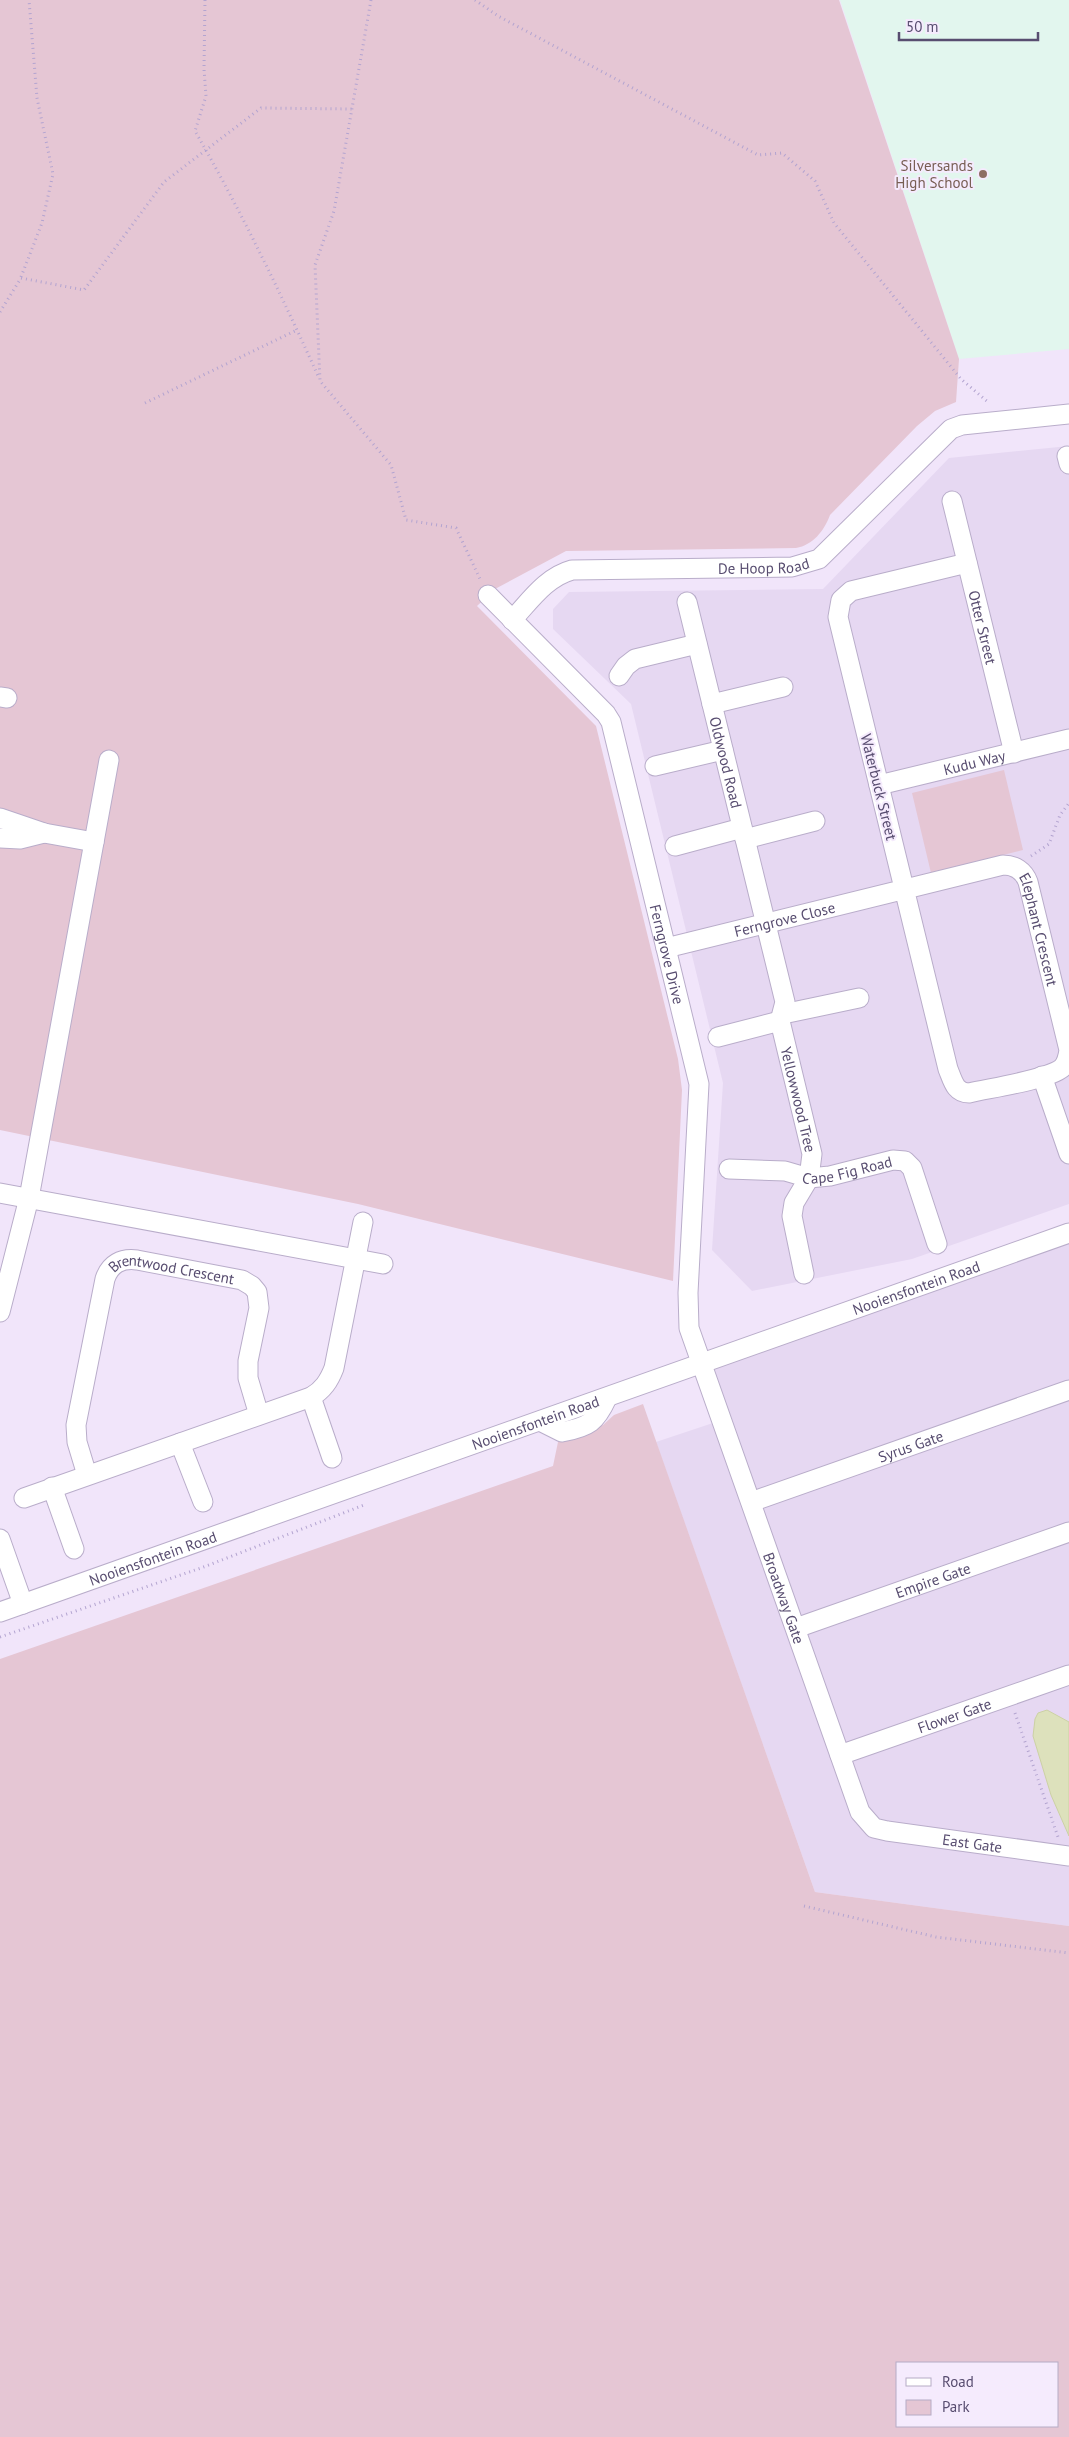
<svg xmlns="http://www.w3.org/2000/svg" width="1069" height="2437" font-family="'PT Sans',sans-serif">
<style>
.residential{fill:#e6d8f2}
.education{fill:#e2f6ee}
.green{fill:#e5c6d4;fill-rule:evenodd}
.water{fill:#dde1bc;stroke:#ccd1a4}
.lines{fill:none;stroke-linecap:round;stroke-linejoin:round}
.minor-casing{stroke:#b9adca;stroke-width:21}
.path{stroke:#b3a4d0;stroke-width:3;stroke-dasharray:1 4;stroke-linecap:butt}
.minor{stroke:#fff;stroke-width:19}
.education-dot{fill:#8d6e63;stroke:#f5ebfd;stroke-width:2}
.labels{text-anchor:middle;dominant-baseline:central;stroke-width:4;stroke-linejoin:round;paint-order:stroke}
.education-label{font-size:15px;fill:#785e54;stroke:#f5ebfd;text-anchor:end}
.street-label{font-size:15px;fill:#584d70;stroke:#f5ebfd}
</style>
<rect width="100%" height="100%" fill="#f1e5fa"/>
<path class="residential" d="M 1069,446 L 1069,1204 L 912,1259 L 752,1291 L 712,1250 L 723,1083 L 631,704 L 553,629 L 553,609 L 569,592 L 823,589 L 949,458 Z
M 1069,1235 L 1069,1926 L 815,1892 L 656,1442 L 722,1420 L 703,1365 Z"/>
<path class="education" d="M 840,0 L 1069,0 L 1069,349 L 959,359 Z"/>
<path class="green" d="M 0,0 L 839,0 L 959,359 L 956,402 L 935,411 L 917,426 L 830,515 C 824,531 813,545 796,548 L 566,551 L 495,589 L 477,606 L 596,726 L 678,1059 L 682,1090 L 673,1281 L 358,1204 L 0,1130 Z
M 1004,770 L 1023,850 L 931,873 L 912,793 Z
M 643,1404 L 815,1892 L 1069,1926 L 1069,2437 L 0,2437 L 0,1659 L 553,1466 L 558,1442 L 603,1425 L 614,1415 ZM 898,2363 L 1058,2363 L 1058,2426 L 898,2426 Z"/>
<path class="water" d="M 1047,1710 L 1069,1722 L 1069,1836 L 1051,1795 L 1033,1736 L 1035,1719 L 1038,1713 Z"/>
<g class="lines">
<defs>
<g id="minor">
<path d="M 1067,456 L 1069,464"/>
<path id="s1" d="M 952,501 L 1014,753"/>
<path id="s2" d="M 488,595 L 606,714 L 611,722 L 699,1084 L 688,1293 L 689,1328 L 860,1812 L 874,1828 L 887,1831 L 1069,1856"/>
<path id="s3" d="M 687,602 L 785,1002 L 780,1021 L 812,1154 L 809,1178 L 794,1203 L 792,1216 L 804,1274"/>
<path id="s4" d="M 512,620 C 530,601 546,577 572,570 L 792,567 L 819,559 L 951,429 L 962,425 L 1069,414"/>
<path d="M 619,676 L 626,666 L 635,659 L 697,644"/>
<path d="M 0,697 L 7,698"/>
<path d="M 712,704 L 783,687"/>
<path d="M 655,766 L 723,750"/>
<path id="s5" d="M 879,785 L 1069,739"/>
<path d="M 0,818 L 44,833 L 94,842"/>
<path d="M 0,838 L 20,839 L 44,833"/>
<path d="M 745,839 L 815,821"/>
<path d="M 675,846 L 742,828"/>
<path id="s6" d="M 666,948 L 1003,865 C 1015,865 1024,871 1028,882 L 1069,1050 C 1068,1057 1067,1063 1062,1068 C 1047,1080 990,1088 969,1093 C 955,1093 953,1081 948,1069 C 911,919 875,768 838,617 L 841,600 L 851,591 L 967,563"/>
<path d="M 783,1014 L 859,998"/>
<path d="M 718,1037 L 780,1021"/>
<path d="M 1042,1076 L 1069,1154"/>
<path id="s7" d="M 729,1169 L 785,1171 L 809,1178 L 830,1176 L 893,1160 L 905,1161 L 912,1168 L 937,1244"/>
<path d="M 0,1193 L 383,1264"/>
<path d="M 0,1312 L 29,1198 L 109,760"/>
<path d="M 311,1397 L 332,1458"/>
<path d="M 540,1421 L 562,1432 C 589,1427 596,1422 607,1398"/>
<path d="M 180,1443 L 203,1502"/>
<path id="s8" d="M 87,1475 L 77,1442 L 76,1425 L 105,1279 C 110,1264 121,1258 137,1260 L 242,1280 L 252,1286 L 257,1292 L 259,1308 L 248,1361 L 248,1378 L 259,1415"/>
<path d="M 52,1487 L 74,1549"/>
<path d="M 24,1498 L 311,1397 C 323,1390 329,1381 334,1368 L 363,1222"/>
<path id="s9" d="M 751,1502 L 1069,1390"/>
<path d="M 0,1539 L 23,1604"/>
<path id="s10" d="M 0,1612 L 1069,1233"/>
<path id="s11" d="M 796,1628 L 1069,1532"/>
<path id="s12" d="M 840,1755 L 1069,1675"/>
</g>
</defs>
<use href="#minor" class="minor-casing"/>
<path class="path" d="M 205,0 L 204,69 L 206,96 L 195,131 C 241,211 281,294 319,378
M 371,0 L 334,211 L 315,265 L 320,381 L 391,465 L 406,520 L 456,528 L 480,579
M 475,0 L 498,16 L 758,155 L 782,153 L 815,181 L 834,223 L 961,379 L 988,402
M 21,277 L 42,223 L 53,174 L 37,98 L 29,0
M 0,312 L 21,278 L 84,290 L 164,182 L 261,108 L 352,109
M 145,403 L 297,330
M 1031,856 L 1049,844 L 1060,815 L 1069,803
M 0,1637 L 201,1568 L 364,1505
M 1015,1713 L 1058,1837
M 804,1906 L 936,1937 L 1069,1953"/>
<use href="#minor" class="minor"/>
</g>
<circle class="education-dot" cx="983" cy="174" r="5"/>
<g class="labels">
<g class="education-label">
<text x="973" y="165">Silversands<tspan x="973" dy="17">High School</tspan></text>
</g>
<g class="street-label">
<text stroke="none"><textPath href="#s4" startOffset="271">De Hoop Road</textPath></text>
<text stroke="none"><textPath href="#s1" startOffset="130">Otter Street</textPath></text>
<text stroke="none"><textPath href="#s5" startOffset="98">Kudu Way</textPath></text>
<text stroke="none"><textPath href="#s3" startOffset="165">Oldwood Road</textPath></text>
<text transform="translate(879 787) rotate(76)">Waterbuck Street</text>
<text stroke="none"><textPath href="#s6" startOffset="122">Ferngrove Close</textPath></text>
<text stroke="none"><textPath href="#s6" startOffset="428">Elephant Crescent</textPath></text>
<text stroke="none"><textPath href="#s2" startOffset="416">Ferngrove Drive</textPath></text>
<text stroke="none"><textPath href="#s3" startOffset="512">Yellowwood Tree</textPath></text>
<text stroke="none"><textPath href="#s7" startOffset="120">Cape Fig Road</textPath></text>
<text stroke="none"><textPath href="#s8" startOffset="276">Brentwood Crescent</textPath></text>
<text stroke="none"><textPath href="#s10" startOffset="972">Nooiensfontein Road</textPath></text>
<text stroke="none"><textPath href="#s10" startOffset="568">Nooiensfontein Road</textPath></text>
<text stroke="none"><textPath href="#s9" startOffset="169">Syrus Gate</textPath></text>
<text stroke="none"><textPath href="#s10" startOffset="162">Nooiensfontein Road</textPath></text>
<text stroke="none"><textPath href="#s11" startOffset="145">Empire Gate</textPath></text>
<text stroke="none"><textPath href="#s2" startOffset="1080">Broadway Gate</textPath></text>
<text stroke="none"><textPath href="#s12" startOffset="121">Flower Gate</textPath></text>
<text stroke="none"><textPath href="#s2" startOffset="1428">East Gate</textPath></text>
</g>
</g>
<rect x="896" y="2362" width="162" height="65" fill="#f5ebfd" stroke="#b6acc5"/>
<rect x="906" y="2378" width="25" height="8" fill="#ffffff" stroke="#b6acc5"/>
<text x="942" y="2387" font-size="15" fill="#584d70">Road</text>
<rect x="906" y="2400" width="25" height="15" fill="#e5c6d4" stroke="#b6acc5"/>
<text x="942" y="2412" font-size="15" fill="#584d70">Park</text>
<path d="M899 32v8h139v-8" fill="none" stroke="#584d70" stroke-width="2.5"/>
<text x="906" y="32" font-size="15" fill="#584d70" stroke="#f5ebfd" stroke-width="4" paint-order="stroke">50 m</text>
</svg>
